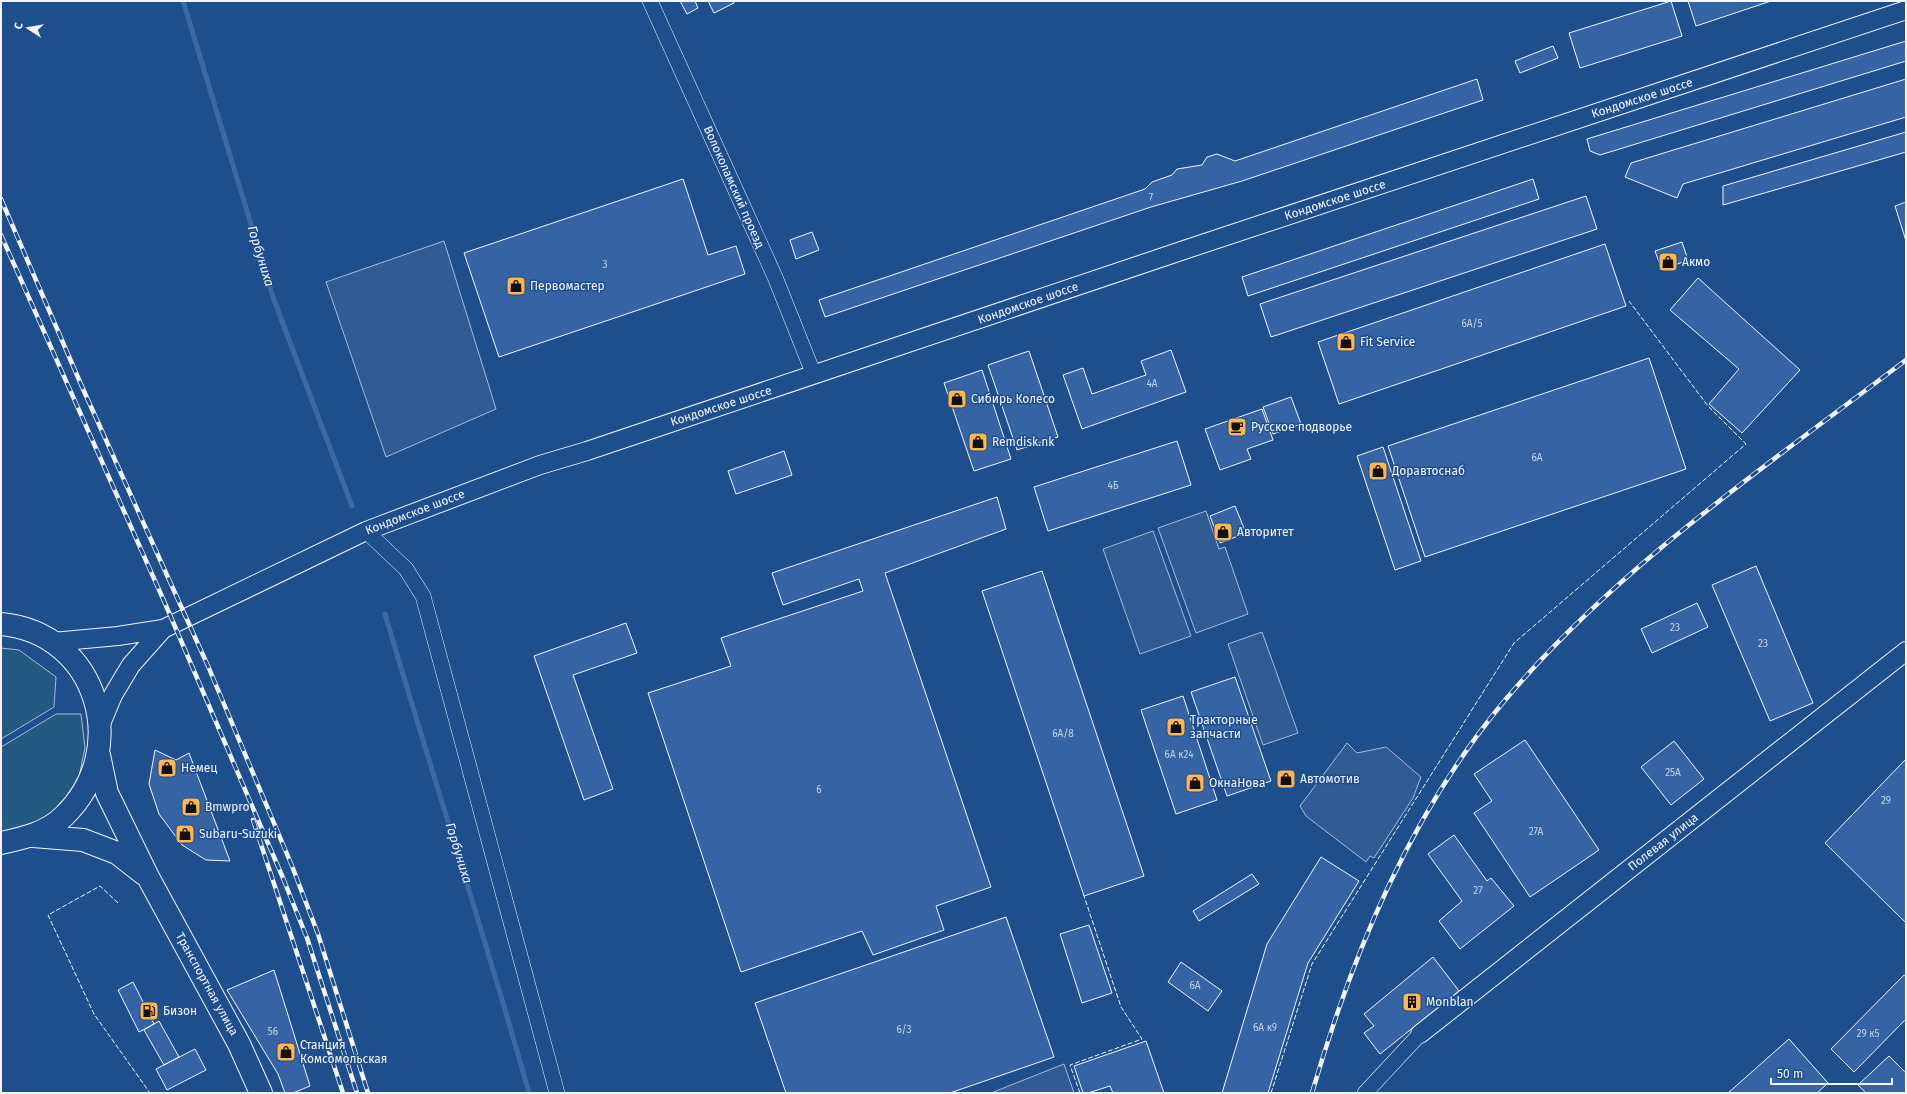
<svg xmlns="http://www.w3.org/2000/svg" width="1907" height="1094" font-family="'Fira Sans',sans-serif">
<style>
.green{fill:#245a82;stroke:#a8bbd7}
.parking{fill:#305b95;stroke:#a8bbd7}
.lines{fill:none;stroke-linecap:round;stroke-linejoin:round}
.stream{stroke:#3b69a3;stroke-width:5}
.building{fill:#3563a3;stroke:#f2f6ff}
.minor-casing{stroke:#f2f6ff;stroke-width:16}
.tertiary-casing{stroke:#f2f6ff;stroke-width:20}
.primary-casing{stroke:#f2f6ff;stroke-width:24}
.minor{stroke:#1f4e8c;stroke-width:15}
.tertiary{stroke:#1f4e8c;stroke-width:18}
.primary{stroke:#1f4e8c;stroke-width:22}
.rail-casing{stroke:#f2f6ff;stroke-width:4.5}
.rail{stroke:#1f4e8c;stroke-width:3;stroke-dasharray:9;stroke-linecap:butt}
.fence{stroke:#f2f6ff;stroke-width:1;stroke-dasharray:5 2;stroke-linecap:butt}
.labels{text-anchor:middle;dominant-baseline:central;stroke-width:3;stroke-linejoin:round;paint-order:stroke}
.number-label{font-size:10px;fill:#c3d1e8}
.street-label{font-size:12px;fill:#f2f6ff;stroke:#1f4e8c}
.poi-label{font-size:12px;fill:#f2f6ff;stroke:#1f4e8c;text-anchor:start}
.water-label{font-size:13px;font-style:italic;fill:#f2f6ff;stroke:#1f4e8c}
</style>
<rect width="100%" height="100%" fill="#1f4e8c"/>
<path class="green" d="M 1,648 L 19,650 L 56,677 L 54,707 L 1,739 Z
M 56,714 L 81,714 L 85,748 L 77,786 L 49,817 L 14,833 L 1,833 L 1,747 Z"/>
<path class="parking" d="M 444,241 L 496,409 L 386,457 L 326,282 Z
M 1206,511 L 1219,549 L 1225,547 L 1248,614 L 1196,633 L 1158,528 Z
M 1153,531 L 1191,636 L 1140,654 L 1103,549 Z
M 1262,632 L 1298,733 L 1263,745 L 1228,644 Z
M 1347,743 L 1357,753 L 1386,747 L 1421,777 L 1413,798 L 1374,858 L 1370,856 L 1366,862 L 1306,816 L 1300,806 Z
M 1064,1064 L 1074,1093 L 991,1093 Z"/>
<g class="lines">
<path class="stream" d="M 183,1 L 274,300 L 352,506
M 385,614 C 432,774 484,932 529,1093"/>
</g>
<path class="building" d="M 680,1 L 695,1 L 698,8 L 687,14 Z
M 708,1 L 733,1 L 734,3 L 714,13 Z
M 1671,1 L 1682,36 L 1580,68 L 1569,33 Z
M 1688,1 L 1771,1 L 1696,26 Z
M 1906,41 L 1906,61 L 1600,155 L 1590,151 L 1587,139 Z
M 1553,46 L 1558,58 L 1520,73 L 1515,61 Z
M 1477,79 L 1483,100 L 1242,181 L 1151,207 L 825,317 L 819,300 L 1145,189 L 1152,182 L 1172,175 L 1177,169 L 1202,165 L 1207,157 L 1217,154 L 1235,161 Z
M 1906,79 L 1906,117 L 1683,184 L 1677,198 L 1625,177 L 1631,163 Z
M 1906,132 L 1906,152 L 1723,205 L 1723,186 Z
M 683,179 L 708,255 L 736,246 L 745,274 L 499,357 L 464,253 Z
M 1533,179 L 1539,199 L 1248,296 L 1242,277 Z
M 1586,196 L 1597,229 L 1271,337 L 1260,304 Z
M 1906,202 L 1906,241 L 1895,206 Z
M 812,232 L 819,250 L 796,259 L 790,240 Z
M 1682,242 L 1688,260 L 1662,270 L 1655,251 Z
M 1605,244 L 1626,306 L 1339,404 L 1318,342 Z
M 1698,278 L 1800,370 L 1742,433 L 1709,404 L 1739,369 L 1670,310 Z
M 1171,350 L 1186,392 L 1082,429 L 1063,375 L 1083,368 L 1092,394 L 1146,375 L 1141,361 Z
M 1029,351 L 1058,437 L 1017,450 L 988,365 Z
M 1649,358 L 1686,469 L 1425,557 L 1388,446 Z
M 982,370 L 1011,459 L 974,471 L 944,383 Z
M 1291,397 L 1301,424 L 1273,434 L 1263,407 Z
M 1262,409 L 1273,440 L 1247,449 L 1251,459 L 1220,470 L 1205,429 Z
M 1177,441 L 1191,485 L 1048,531 L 1034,487 Z
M 1383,447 L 1421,561 L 1395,570 L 1357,456 Z
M 784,451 L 792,475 L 736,494 L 728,471 Z
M 997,497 L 1006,529 L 885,573 L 991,887 L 936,906 L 944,930 L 873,955 L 862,931 L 741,972 L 648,693 L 731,666 L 721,638 L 863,591 L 859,579 L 783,605 L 772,573 Z
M 1235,506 L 1246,533 L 1220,543 L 1210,516 Z
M 1756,566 L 1813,703 L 1770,721 L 1712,585 Z
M 1042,571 L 1144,876 L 1084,896 L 982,591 Z
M 1697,603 L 1708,627 L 1652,653 L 1641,629 Z
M 626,623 L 637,653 L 573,675 L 613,789 L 584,800 L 534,656 Z
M 1235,677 L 1271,781 L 1227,796 L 1191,692 Z
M 1183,696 L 1217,800 L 1176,814 L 1141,710 Z
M 1525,740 L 1599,850 L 1530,897 L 1474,813 L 1492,801 L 1474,774 Z
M 1674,741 L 1704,779 L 1671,805 L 1641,767 Z
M 155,750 L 176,760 L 189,753 L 230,861 L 206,860 L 182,845 L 159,814 L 149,784 Z
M 1906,759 L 1906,923 L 1825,843 Z
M 1454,835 L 1487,881 L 1491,878 L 1514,906 L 1460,949 L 1439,921 L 1462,901 L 1428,854 Z
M 1321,857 L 1359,881 L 1308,963 L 1268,1093 L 1222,1093 L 1267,944 Z
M 1252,874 L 1259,884 L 1199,921 L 1193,911 Z
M 1006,917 L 1054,1057 L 950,1093 L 786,1093 L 755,1003 Z
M 1089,925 L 1112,993 L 1082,1003 L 1060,934 Z
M 1433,957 L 1459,991 L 1380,1054 L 1364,1033 L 1374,1026 L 1364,1014 Z
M 1181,962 L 1222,991 L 1208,1011 L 1168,982 Z
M 274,970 L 310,1086 L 293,1093 L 285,1093 L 278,1074 L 227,990 Z
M 1904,975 L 1906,977 L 1906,1019 L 1854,1072 L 1831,1049 Z
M 133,982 L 154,1024 L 139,1032 L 118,990 Z
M 159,1021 L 179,1057 L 164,1065 L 144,1030 Z
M 1789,1039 L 1828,1083 L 1817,1093 L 1728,1093 Z
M 1146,1041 L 1164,1093 L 1113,1093 L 1110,1086 L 1088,1093 L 1083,1093 L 1074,1066 Z
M 195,1049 L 206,1070 L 167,1090 L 156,1069 Z
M 1889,1056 L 1906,1073 L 1906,1093 L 1866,1093 L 1858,1085 Z"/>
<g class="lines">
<defs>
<path id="minor" d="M 650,1 L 775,277 L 814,375
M 366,531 L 406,569 L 423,596 L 557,1093
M 1365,1093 L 1420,1034"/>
<path id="tertiary" d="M 53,642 L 118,636 L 163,629 L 366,531 L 540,465 L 587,451 L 1190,248 L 1906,10
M 101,724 L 113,695 L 131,665 L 163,629
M 1420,1034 L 1906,651"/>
<path id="primary" d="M 1,624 C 98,633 132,750 64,816 C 47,833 24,838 1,843
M 99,755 L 107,793 L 148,877 L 239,1044 L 261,1093
M 33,836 L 83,840 L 117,853 L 144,874"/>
</defs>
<use href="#minor" class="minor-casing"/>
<use href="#tertiary" class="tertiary-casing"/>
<use href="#primary" class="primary-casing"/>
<use href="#minor" class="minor"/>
<use href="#tertiary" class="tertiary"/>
<use href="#primary" class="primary"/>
<defs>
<path id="rail" d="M 1,199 L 83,389 L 208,666 L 292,866 L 318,934 L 368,1093
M 1,235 L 164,601 L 283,878 L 307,938 L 357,1093
M 253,820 L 343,1093
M 1312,1093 C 1353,952 1411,812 1506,699 C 1617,567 1769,464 1906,360"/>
</defs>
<use href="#rail" class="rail-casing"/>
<use href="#rail" class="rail"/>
<path class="fence" d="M 118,903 L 100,886 L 48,915 L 94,1014 L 150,1093
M 1080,1093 L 1070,1065 L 1142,1039 L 1121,1007 L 1084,896
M 1271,1093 L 1312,964 L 1514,643 L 1746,444 L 1708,406 L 1629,301"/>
</g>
<defs>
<symbol id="shop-square" viewBox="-11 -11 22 22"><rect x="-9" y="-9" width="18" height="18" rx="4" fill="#ffb74d" stroke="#1f4e8c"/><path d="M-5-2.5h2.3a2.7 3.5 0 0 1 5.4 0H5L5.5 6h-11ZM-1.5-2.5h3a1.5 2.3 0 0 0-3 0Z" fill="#111"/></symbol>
<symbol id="cafe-square" viewBox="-11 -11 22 22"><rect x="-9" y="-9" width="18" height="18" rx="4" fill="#ffb74d" stroke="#1f4e8c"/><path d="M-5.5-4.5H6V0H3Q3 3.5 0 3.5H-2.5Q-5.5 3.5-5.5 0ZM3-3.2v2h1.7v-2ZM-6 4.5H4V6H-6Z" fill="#111"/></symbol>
<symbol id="building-square" viewBox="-11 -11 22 22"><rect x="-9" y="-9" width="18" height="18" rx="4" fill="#ffb74d" stroke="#1f4e8c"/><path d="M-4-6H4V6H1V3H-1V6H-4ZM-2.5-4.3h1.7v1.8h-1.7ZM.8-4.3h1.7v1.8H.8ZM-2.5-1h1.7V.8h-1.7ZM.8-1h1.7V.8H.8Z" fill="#111"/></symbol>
<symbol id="fuel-square" viewBox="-11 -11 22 22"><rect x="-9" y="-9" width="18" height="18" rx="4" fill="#ffb74d" stroke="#1f4e8c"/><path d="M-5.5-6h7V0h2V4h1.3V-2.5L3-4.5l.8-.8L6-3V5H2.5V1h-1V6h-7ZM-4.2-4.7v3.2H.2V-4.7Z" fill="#111"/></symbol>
</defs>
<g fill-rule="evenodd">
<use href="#shop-square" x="1657" y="251" width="22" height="22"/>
<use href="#shop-square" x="505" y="275" width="22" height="22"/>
<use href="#shop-square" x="1335" y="331" width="22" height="22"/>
<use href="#shop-square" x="946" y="388" width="22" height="22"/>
<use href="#cafe-square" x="1226" y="416" width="22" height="22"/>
<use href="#shop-square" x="967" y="431" width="22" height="22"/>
<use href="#shop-square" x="1367" y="460" width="22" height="22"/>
<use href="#shop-square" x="1212" y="521" width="22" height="22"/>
<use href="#shop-square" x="1165" y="716" width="22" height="22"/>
<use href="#shop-square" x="156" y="757" width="22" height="22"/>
<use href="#shop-square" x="1275" y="768" width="22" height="22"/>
<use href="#shop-square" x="1184" y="772" width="22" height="22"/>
<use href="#shop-square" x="180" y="796" width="22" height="22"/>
<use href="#shop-square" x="174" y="823" width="22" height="22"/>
<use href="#building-square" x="1401" y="991" width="22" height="22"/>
<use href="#fuel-square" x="138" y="1000" width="22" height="22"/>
<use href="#shop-square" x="275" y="1041" width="22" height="22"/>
</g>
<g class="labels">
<g class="number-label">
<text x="1151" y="198">7</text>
<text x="605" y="265">3</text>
<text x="1472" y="324">6А/5</text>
<text x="1152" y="384">4А</text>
<text x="1537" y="458">6А</text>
<text x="1113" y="486">4Б</text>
<text x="1675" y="628">23</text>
<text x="1763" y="644">23</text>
<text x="1063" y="734">6А/8</text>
<text x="1179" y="755">6А к24</text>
<text x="1673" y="773">25А</text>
<text x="819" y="790">6</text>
<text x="1886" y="801">29</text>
<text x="1536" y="832">27А</text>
<text x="1478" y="891">27</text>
<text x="1195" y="986">6А</text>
<text x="1265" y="1028">6А к9</text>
<text x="904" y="1030">6/3</text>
<text x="273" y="1032">56</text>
<text x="1868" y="1034">29 к5</text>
</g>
<g class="street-label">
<text transform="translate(1642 98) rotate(-18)">Кондомское шоссе</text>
<text transform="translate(734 187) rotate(66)">Волоколамский проезд</text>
<text transform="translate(1335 200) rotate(-18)">Кондомское шоссе</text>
<text transform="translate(1028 303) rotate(-19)">Кондомское шоссе</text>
<text transform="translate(721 406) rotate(-18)">Кондомское шоссе</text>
<text transform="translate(415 512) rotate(-21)">Кондомское шоссе</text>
<text transform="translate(1663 842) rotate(-38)">Полевая улица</text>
<text transform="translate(207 984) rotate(61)">Транспортная улица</text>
</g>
<g class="poi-label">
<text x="1682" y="262">Акмо</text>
<text x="530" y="286">Первомастер</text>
<text x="1360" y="342">Fit Service</text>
<text x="971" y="399">Сибирь Колесо</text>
<text x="1251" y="427">Русское подворье</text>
<text x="992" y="442">Remdisk.nk</text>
<text x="1392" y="471">Доравтоснаб</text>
<text x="1237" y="532">Авторитет</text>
<text x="1190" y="720">Тракторные<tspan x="1190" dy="14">запчасти</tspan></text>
<text x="181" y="768">Немец</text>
<text x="1300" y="779">Автомотив</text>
<text x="1209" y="783">ОкнаНова</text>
<text x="205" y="807">Bmwpro</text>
<text x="199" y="834">Subaru-Suzuki</text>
<text x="1426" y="1002">Monblan</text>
<text x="163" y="1011">Бизон</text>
<text x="300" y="1045">Станция<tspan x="300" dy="14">Комсомольская</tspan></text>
</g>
<g class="water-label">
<text transform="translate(261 256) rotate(73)">Горбуниха</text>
<text transform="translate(459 853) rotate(73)">Горбуниха</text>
</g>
</g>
<rect width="1907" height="1094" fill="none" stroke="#f2f6ff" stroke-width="4"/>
<g transform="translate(28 28) rotate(282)" stroke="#1f4e8c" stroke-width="3" paint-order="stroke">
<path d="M0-3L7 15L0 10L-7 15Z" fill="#f2f6ff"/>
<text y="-6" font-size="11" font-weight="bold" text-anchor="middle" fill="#f2f6ff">С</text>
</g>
<path d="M1771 1078v6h121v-6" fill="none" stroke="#f2f6ff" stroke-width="2"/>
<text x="1777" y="1078" font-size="12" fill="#f2f6ff" stroke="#1f4e8c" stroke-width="3" paint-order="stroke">50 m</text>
</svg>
